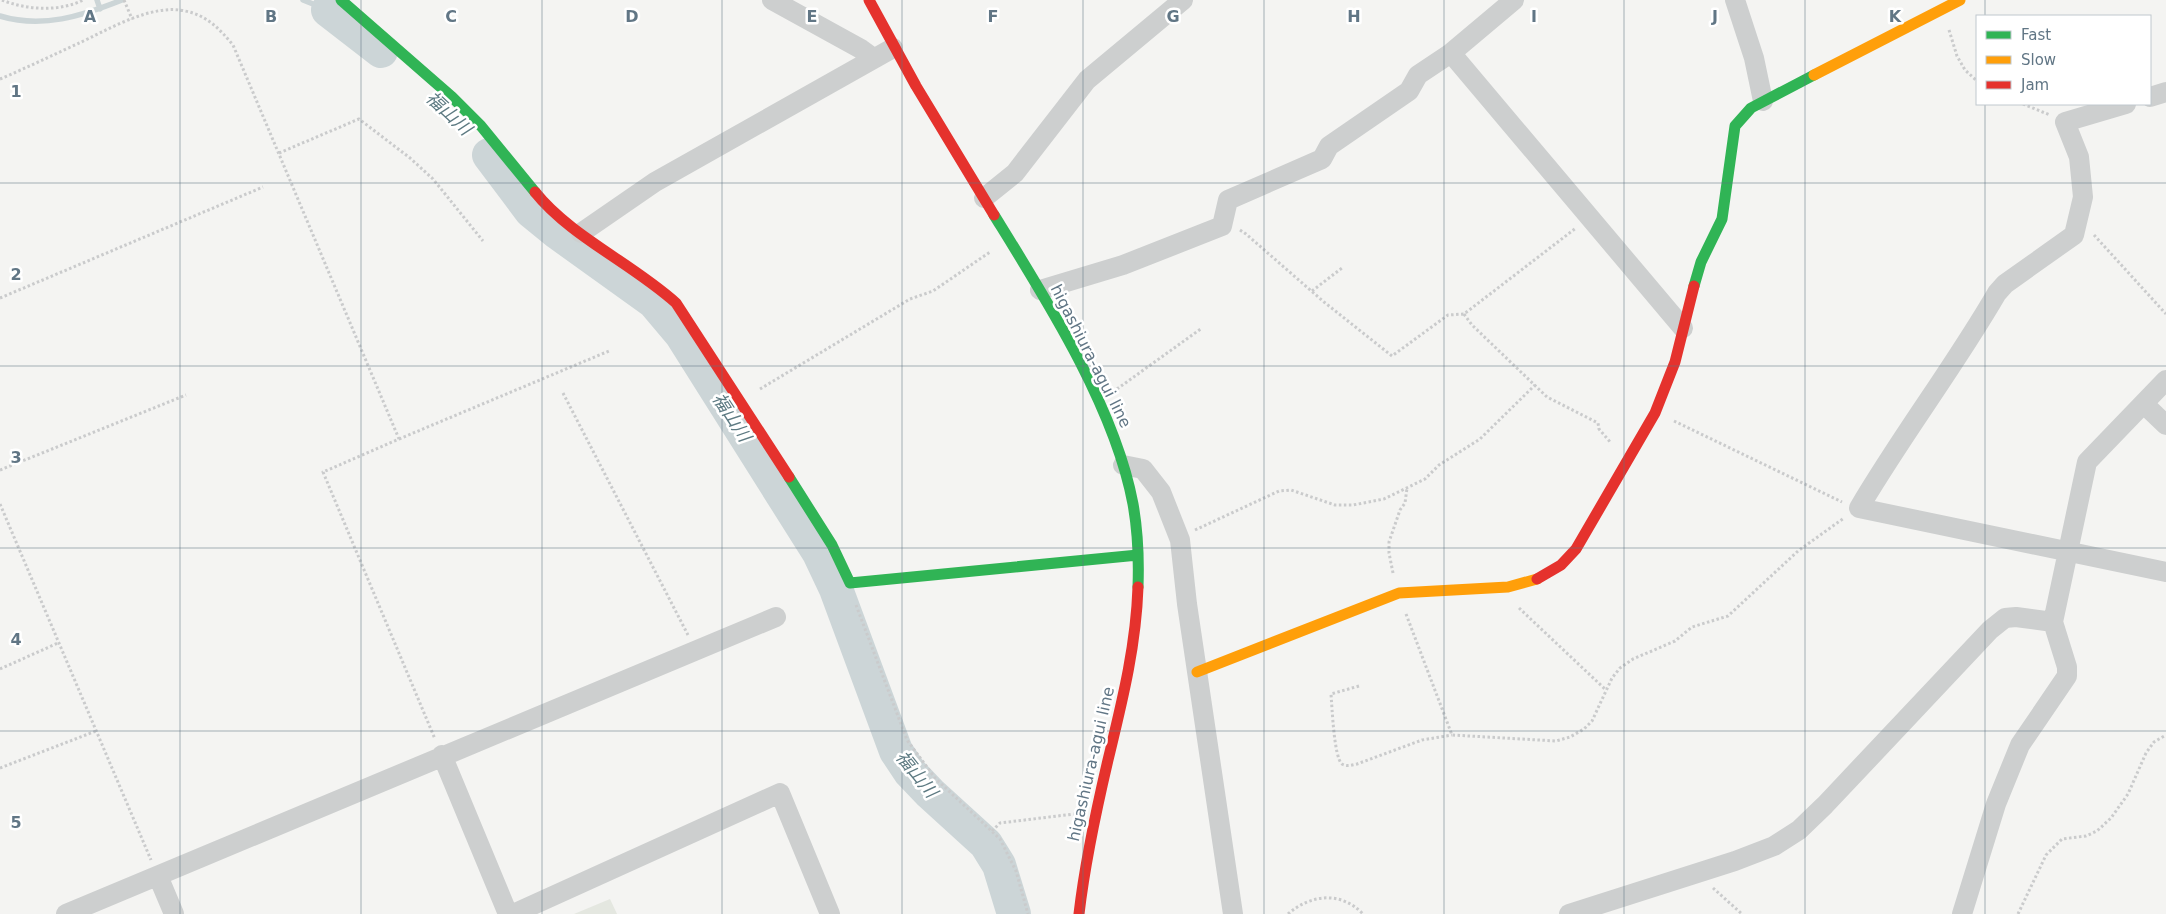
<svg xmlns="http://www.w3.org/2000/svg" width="2166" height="914" font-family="'DejaVu Sans','Noto Sans JP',sans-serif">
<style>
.green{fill:#e4e7e0}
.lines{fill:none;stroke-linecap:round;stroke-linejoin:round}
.stream{stroke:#ccd5d7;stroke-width:5.5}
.river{stroke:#ccd5d7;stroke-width:34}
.path{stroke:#cacbcc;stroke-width:3;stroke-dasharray:2.5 2.5;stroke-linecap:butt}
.street{stroke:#cdcfcf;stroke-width:20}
.fast{stroke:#30b455;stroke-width:11}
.slow{stroke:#ff9f0a;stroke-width:11}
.jam{stroke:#e5322d;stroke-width:11}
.grid{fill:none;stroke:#617685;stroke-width:1;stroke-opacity:0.55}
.labels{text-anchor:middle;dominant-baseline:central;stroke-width:5;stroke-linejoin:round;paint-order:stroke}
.street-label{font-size:16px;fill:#617685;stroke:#fff}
.water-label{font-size:18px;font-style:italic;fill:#5d7a82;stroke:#fff}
.grid-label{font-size:16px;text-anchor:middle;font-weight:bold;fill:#617685;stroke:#fff;stroke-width:5;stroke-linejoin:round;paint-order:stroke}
</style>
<rect width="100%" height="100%" fill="#f4f4f2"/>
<path class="green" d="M 610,899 L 617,914 L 574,914 Z"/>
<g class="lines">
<path class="stream" d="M 97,0 L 100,9
M 303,0 L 328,10 L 332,0
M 0,16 C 42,29 82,16 122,0"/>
<path class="river" d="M 328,10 L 381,51
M 489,155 L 531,211 L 558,233 L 654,302 L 681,334 L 819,553 L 836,589 L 896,751 L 910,772 L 930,793 L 986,844 L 999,865 L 1014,914"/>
<path class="path" d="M 2,0 C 26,10 60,12 83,0
M 124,0 L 132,19
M 1949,30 L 1957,56 L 1965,70 L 1977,81
M 0,79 C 26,68 51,56 77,44 C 106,31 151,3 185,11 C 206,15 219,28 233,45 L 399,439 L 323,472 L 435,739
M 2023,104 L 2050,115
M 279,153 L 359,119 L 410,158 L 433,179 L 483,241
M 1240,230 L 1246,234 L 1324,302 L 1392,356 L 1448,315 L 1464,314 L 1576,228
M 2094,235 L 2166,314
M 1312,291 L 1342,268
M 0,298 L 263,187
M 1464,314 L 1472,325 L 1547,397 L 1598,423 L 1599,429 L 1611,443
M 760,389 L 910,299 L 933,291 L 990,252
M 1117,389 L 1202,328
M 563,393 L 688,635
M 1674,421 L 1842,502
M 399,439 L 609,351
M 0,470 L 186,395
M 0,504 L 151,860
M 1195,530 L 1279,491 L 1291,490 L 1335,505 L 1353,505 L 1384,499 L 1425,479 L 1439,465 L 1480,439 L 1535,385
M 1393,573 L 1389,553 L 1389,542 L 1400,510 L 1405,503 L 1407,488
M 856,605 L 907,740 L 935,778 L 1000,839 L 1016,871 L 1028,914
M 1519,608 L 1606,690
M 1406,614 L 1452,735 L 1556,741 L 1570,737 L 1584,729 L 1592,721 L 1612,678 L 1620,668 L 1633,659 L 1675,641 L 1692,627 L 1728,616 L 1798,551 L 1844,518
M 0,669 L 58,643
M 1359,686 L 1331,694 C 1332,706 1334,758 1342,764 C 1347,767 1352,765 1357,764 L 1422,740 L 1452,735
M 0,768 L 96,731
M 992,831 L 1000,823 L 1074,814
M 1713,888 L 1742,914
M 1288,914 C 1311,894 1341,891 1363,914
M 2018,914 L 2046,855 L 2062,839 L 2086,836 L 2097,831 L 2111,818 L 2128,794 L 2146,753 L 2154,742 L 2166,735"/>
<path class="street" d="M 772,0 L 861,49 L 872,57
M 1735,0 L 1754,58 L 1763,101
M 1451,53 L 1683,328
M 2150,97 L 2166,92
M 2126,104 L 2065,122 L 2079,157 L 2083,197 L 2074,235 L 2005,284 L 1997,293 C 1954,367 1902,435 1859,508 L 2166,572
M 984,198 L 1015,173 L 1087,80 L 1183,0
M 581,233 L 655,182 L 893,48
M 1040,290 L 1123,265 L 1222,226 L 1228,200 L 1322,159 L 1329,146 L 1409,91 L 1418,75 L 1451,53 L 1514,0
M 2144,404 L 2166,425
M 1123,465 L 1143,469 L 1161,492 L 1180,540 L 1187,604 L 1233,914
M 442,755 L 508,914
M 158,876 L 174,914
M 66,914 L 776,617
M 513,914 L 780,793 L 830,914
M 1569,914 L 1735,861 L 1774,846 L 1799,830 L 1825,805 L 1990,630 L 2005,618 L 2016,617 L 2053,622
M 1962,914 L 1996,804 L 2020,745 L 2067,676 L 2067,667 L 2053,622 L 2087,462 L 2166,380"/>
<path class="fast" d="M 341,0 L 452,97 L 481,126 L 535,192
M 994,215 C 1046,299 1115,407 1133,504 C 1138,532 1139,559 1138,587
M 1694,286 L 1701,262 L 1722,219 L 1735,126 L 1751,108 L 1814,75
M 789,477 L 832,545 L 850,583 L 1138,555"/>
<path class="slow" d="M 1814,75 L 1960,0
M 1197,672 L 1399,593 L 1508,587 L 1537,579"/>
<path class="jam" d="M 869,0 L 916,86 L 994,215
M 535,192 C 570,236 633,264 676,303 L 789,477
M 1537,579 L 1561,565 L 1576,549 L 1655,413 L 1675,362 L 1694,286
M 1079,914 C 1085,862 1096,811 1108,760 C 1122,702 1136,647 1138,587"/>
</g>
<path class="grid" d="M 180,0 L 180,914M 361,0 L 361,914M 542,0 L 542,914M 722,0 L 722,914M 902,0 L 902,914M 1083,0 L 1083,914M 1264,0 L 1264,914M 1444,0 L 1444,914M 1624,0 L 1624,914M 1805,0 L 1805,914M 1985,0 L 1985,16M 1985,104 L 1985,914M 0,183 L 2166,183M 0,366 L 2166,366M 0,548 L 2166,548M 0,731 L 2166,731"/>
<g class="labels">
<g class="street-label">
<text transform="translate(1091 356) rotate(63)">higashiura-agui line</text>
<text transform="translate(1091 764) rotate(-77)">higashiura-agui line</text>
</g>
<g class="water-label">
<text transform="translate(449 113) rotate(43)">福山川</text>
<text transform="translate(732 417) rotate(57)">福山川</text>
<text transform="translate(917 774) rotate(51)">福山川</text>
</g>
</g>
<g class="grid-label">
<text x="90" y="22">A</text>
<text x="271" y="22">B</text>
<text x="451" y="22">C</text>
<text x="632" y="22">D</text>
<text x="812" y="22">E</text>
<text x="993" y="22">F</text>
<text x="1173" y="22">G</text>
<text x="1354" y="22">H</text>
<text x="1534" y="22">I</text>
<text x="1715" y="22">J</text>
<text x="1895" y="22">K</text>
<text x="16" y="97">1</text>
<text x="16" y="280">2</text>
<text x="16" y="463">3</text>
<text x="16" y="645">4</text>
<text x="16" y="828">5</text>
</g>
<rect x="1976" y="15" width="175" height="90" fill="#ffffff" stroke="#c0c8ce"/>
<rect x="1986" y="31" width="25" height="8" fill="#30b455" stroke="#c0c8ce"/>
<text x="2021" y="40" font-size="15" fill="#617685">Fast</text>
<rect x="1986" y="56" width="25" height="8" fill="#ff9f0a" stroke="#c0c8ce"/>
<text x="2021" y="65" font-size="15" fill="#617685">Slow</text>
<rect x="1986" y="81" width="25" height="8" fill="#e5322d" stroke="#c0c8ce"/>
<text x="2021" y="90" font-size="15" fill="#617685">Jam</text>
</svg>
